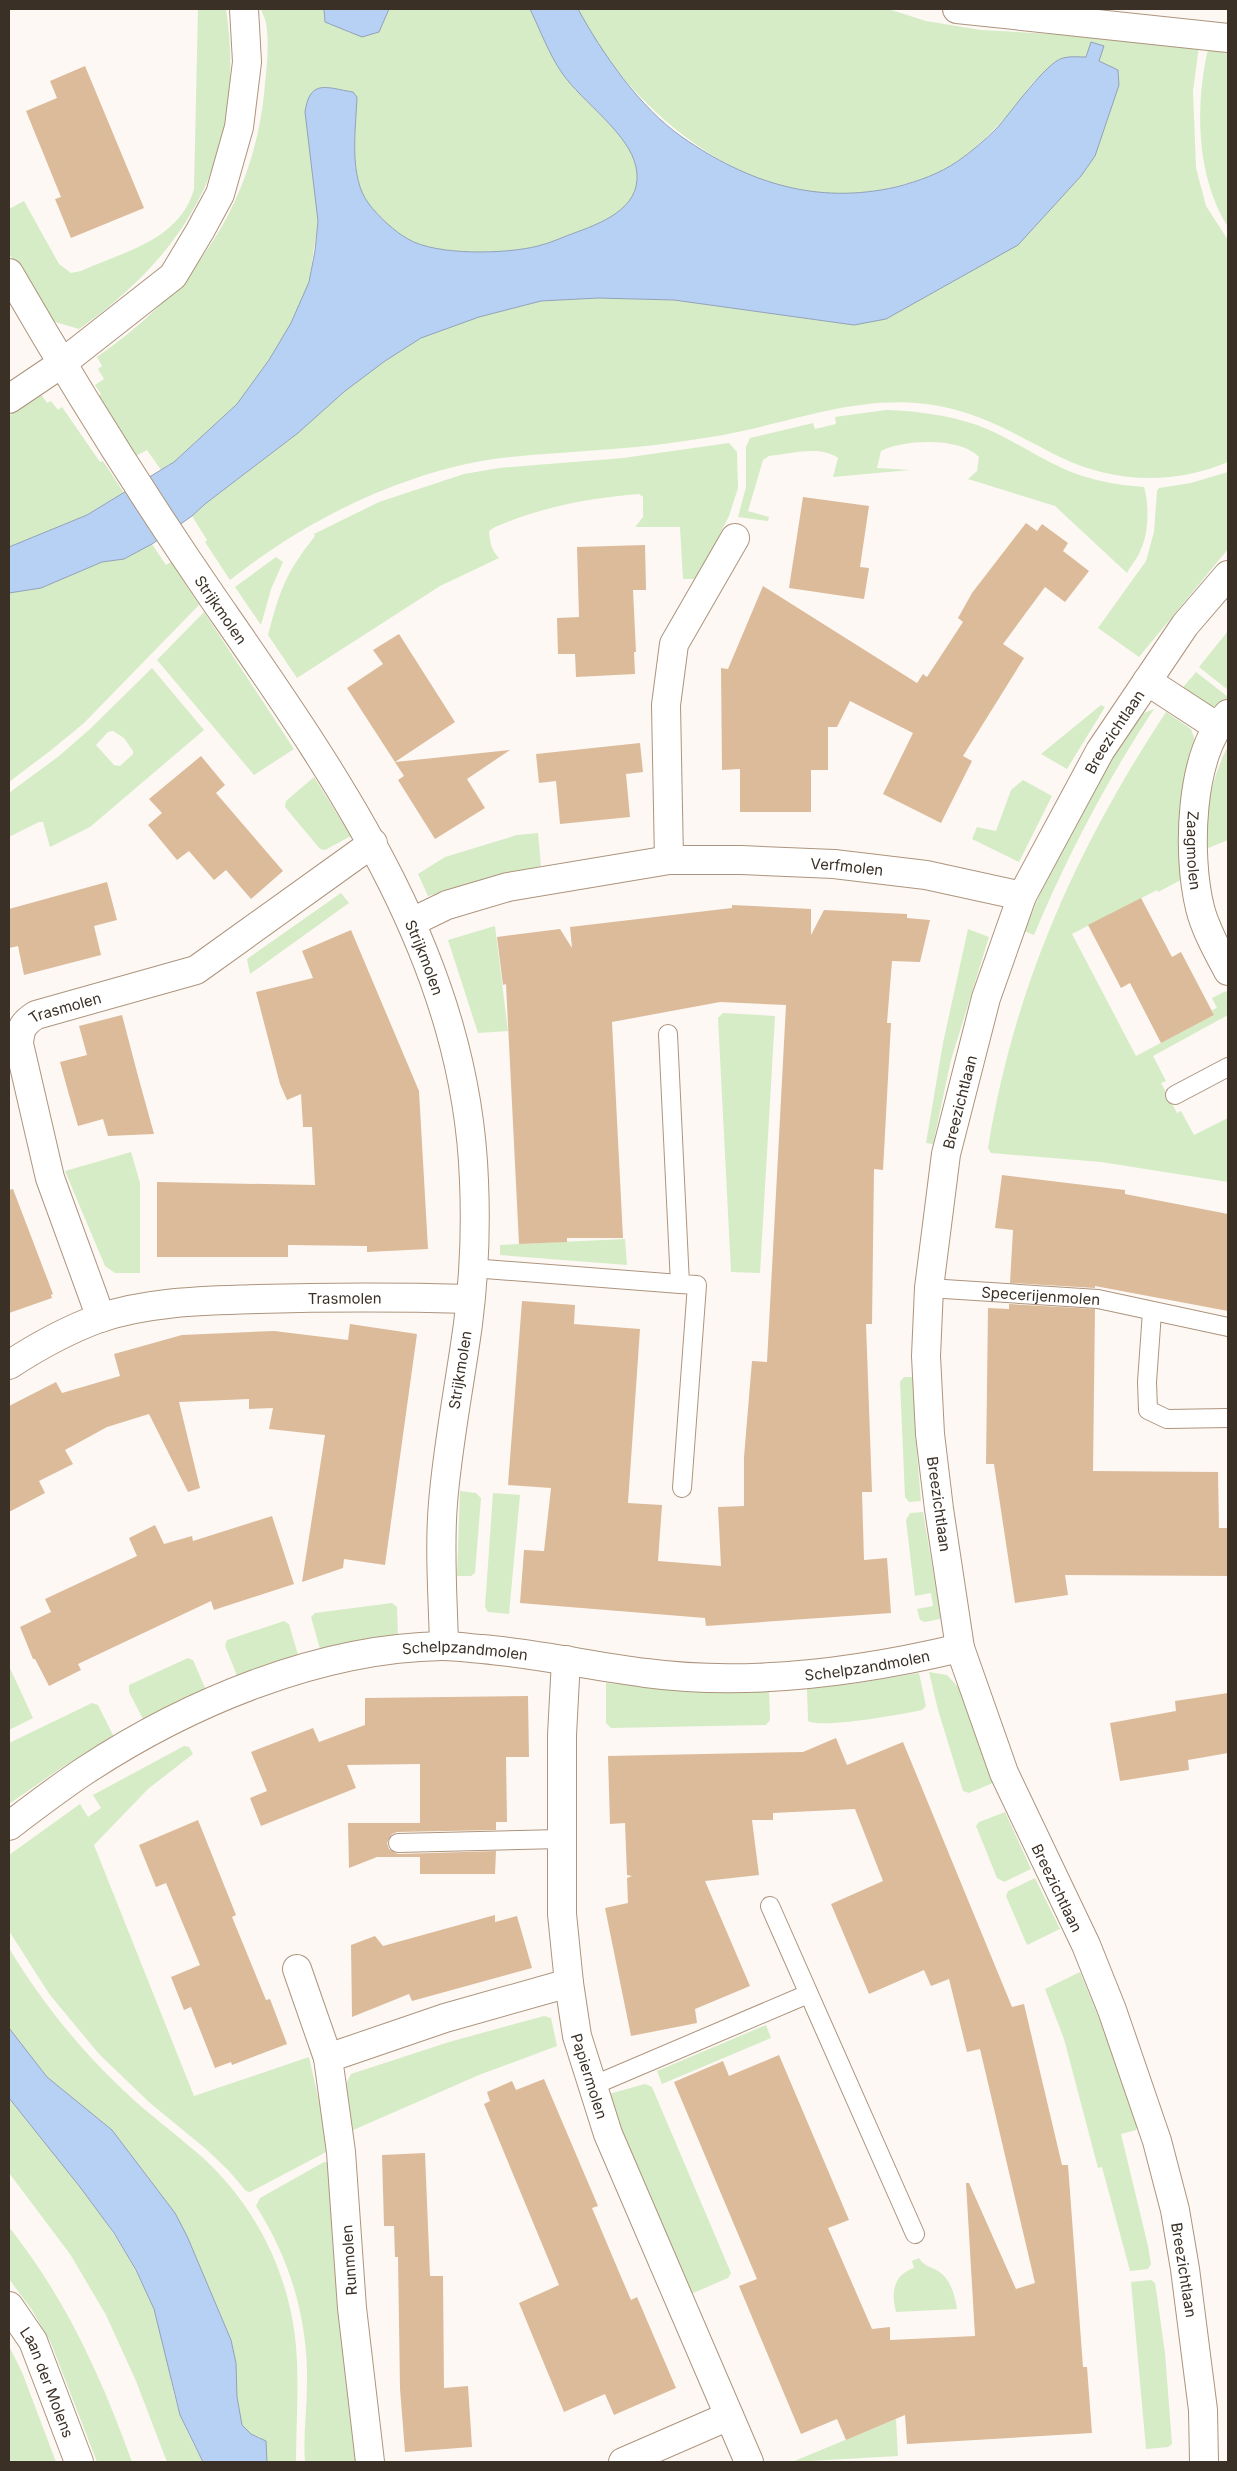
<svg xmlns="http://www.w3.org/2000/svg" width="1237" height="2471" font-family="Inter,sans-serif">
<style>
.green{fill:#d5ecc6;fill-rule:evenodd}
.water{fill:#b7d1f5;stroke:#92a1b7}
.building{fill:#dcbb9b}
.lines{fill:none;stroke-linecap:round;stroke-linejoin:round}
.service-casing{stroke:#ad947d;stroke-width:20}
.minor-casing{stroke:#ad947d;stroke-width:30}
.service{stroke:#fff;stroke-width:18}
.minor{stroke:#fff;stroke-width:28}
.labels{text-anchor:middle;dominant-baseline:central;stroke-width:5;stroke-linejoin:round;paint-order:stroke}
.street-label{font-size:15px;fill:#3a3026;stroke:#fff}
</style>
<rect width="100%" height="100%" fill="#fdf8f3"/>
<path class="green" d="M 198,9 L 226,9 C 247,148 192,250 79,329 L 45,319 L 9,253 L 9,209 L 24,201 L 59,264 L 71,273 L 81,271 C 125,251 180,240 194,189 Z
M 261,9 L 324,9 L 325,22 L 379,32 L 389,9 L 530,9 C 540,30 549,54 562,73 C 582,102 629,133 636,167 C 644,206 607,221 577,232 C 565,236 551,243 538,246 C 507,254 436,256 408,239 C 395,232 378,216 369,204 C 348,177 356,128 357,97 L 353,92 C 327,88 310,78 305,112 L 318,221 L 309,282 L 291,323 L 269,360 L 237,404 L 174,462 L 161,470 L 147,450 L 134,457 L 97,397 L 101,394 L 95,385 L 104,379 L 98,369 L 102,366 L 97,357 C 190,292 251,210 264,95 C 266,71 270,46 266,23 C 265,18 262,13 261,9 Z
M 578,9 L 888,9 L 926,21 L 981,30 L 1176,41 L 1199,46 L 1193,91 L 1196,168 L 1206,206 L 1228,240 L 1228,462 C 1173,485 1114,483 1060,457 C 1020,437 984,414 939,406 C 860,391 788,425 711,437 C 678,442 645,447 612,449 C 568,453 524,454 481,461 C 390,478 302,523 230,580 L 205,542 L 207,540 L 192,516 L 205,504 L 298,433 L 345,391 L 385,361 L 421,338 L 479,317 L 541,301 L 598,298 L 674,300 L 854,325 L 1081,176 L 1095,156 L 1102,132 L 1086,57 C 1072,63 1048,70 1037,79 C 1029,85 1023,97 1016,105 C 999,125 980,145 959,160 C 937,176 914,182 889,188 C 772,216 665,139 600,48 C 591,36 585,22 578,9 Z
M 1208,49 L 1228,54 L 1228,227 C 1196,176 1195,106 1208,49 Z
M 41,394 L 47,403 L 51,401 L 58,410 L 62,407 L 100,462 L 103,461 L 124,493 L 87,515 L 9,547 L 9,416 Z
M 886,410 C 917,411 947,415 977,425 C 1007,436 1033,455 1062,468 C 1088,480 1116,485 1144,487 C 1149,503 1149,533 1141,549 C 1138,558 1131,565 1127,573 L 1055,506 L 968,479 L 977,471 L 979,457 C 961,437 903,439 881,451 L 877,468 L 910,470 L 833,477 L 838,458 C 819,445 791,454 769,456 L 763,460 L 748,511 L 769,517 L 768,521 L 738,517 L 746,487 L 746,447 L 750,438 L 813,423 L 815,429 L 836,424 L 835,417 Z
M 729,443 L 737,452 L 738,488 L 729,516 L 699,576 L 695,579 L 683,579 L 680,527 L 635,527 L 643,517 L 643,497 L 639,494 C 589,498 541,507 495,527 L 489,531 C 490,542 491,550 499,558 L 440,586 L 297,678 L 268,635 C 280,590 285,574 315,536 L 314,534 L 379,502 L 464,474 L 499,468 L 623,458 Z
M 1228,472 L 1228,549 L 1139,657 L 1098,628 L 1146,561 L 1154,532 L 1157,491 L 1159,488 L 1191,483 Z
M 152,544 L 166,565 L 171,562 L 199,605 L 84,723 L 50,751 L 9,782 L 9,593 L 41,588 L 102,562 L 124,559 Z
M 276,557 L 283,562 L 271,589 L 261,625 L 235,587 Z
M 204,612 L 294,749 L 254,775 L 157,660 Z
M 1228,631 L 1228,690 L 1199,667 Z
M 152,668 L 204,730 L 90,827 L 50,847 L 43,822 L 39,822 L 9,837 L 9,793 L 59,756 L 90,729 ZM 113,731 L 124,738 L 133,751 L 133,754 L 120,766 L 114,765 L 96,745 L 108,732 Z
M 1196,672 L 1228,697 L 1228,701 L 1210,708 L 1179,692 Z
M 1101,705 L 1105,707 L 1067,769 L 1041,754 Z
M 1154,709 C 1106,782 1068,854 1034,935 L 1024,931 L 1056,857 L 1091,791 L 1139,715 Z
M 1166,712 L 1191,729 L 1197,746 L 1180,810 L 1178,850 L 1181,880 L 1158,892 L 1157,890 L 1072,934 L 1136,1056 L 1214,1015 L 1212,1010 L 1217,1008 L 1212,998 L 1226,991 L 1228,995 L 1228,1015 L 1153,1056 L 1166,1081 L 1161,1083 L 1177,1113 L 1181,1111 L 1194,1135 L 1228,1118 L 1228,1182 L 1101,1162 L 991,1153 L 988,1148 C 1014,987 1077,847 1166,712 Z
M 1228,746 L 1228,840 L 1203,850 C 1207,811 1210,781 1228,746 Z
M 314,777 L 351,836 L 325,850 L 320,849 L 285,807 L 286,801 Z
M 1023,780 L 1052,796 L 1019,862 L 972,839 L 977,827 L 996,831 L 1011,790 Z
M 538,833 L 541,866 L 428,896 L 418,874 L 445,857 L 517,835 Z
M 341,893 L 349,903 L 250,974 L 247,959 Z
M 495,926 L 508,1031 L 478,1033 L 448,940 Z
M 968,929 L 989,937 L 951,1060 L 933,1144 L 926,1143 L 943,1043 Z
M 723,1013 L 775,1016 L 760,1273 L 731,1272 L 718,1018 Z
M 131,1152 L 140,1183 L 140,1273 L 115,1273 L 105,1266 L 65,1171 Z
M 625,1239 L 627,1265 L 500,1255 L 500,1245 Z
M 904,1377 L 913,1377 L 915,1431 L 921,1501 L 909,1502 L 905,1497 L 900,1382 Z
M 460,1491 L 476,1493 L 481,1498 L 475,1573 L 471,1576 L 457,1576 Z
M 493,1493 L 520,1495 L 509,1614 L 488,1612 L 485,1607 Z
M 923,1512 L 940,1612 L 940,1619 L 925,1622 L 920,1620 L 917,1609 L 933,1606 L 931,1593 L 915,1596 L 906,1520 L 910,1513 Z
M 392,1603 L 397,1607 L 398,1636 L 378,1637 L 320,1649 L 311,1617 L 315,1613 Z
M 284,1621 L 289,1624 L 298,1655 L 238,1678 L 225,1646 L 227,1640 Z
M 188,1658 L 193,1660 L 206,1690 L 144,1721 L 129,1692 L 129,1685 Z
M 9,1666 L 33,1718 L 9,1730 Z
M 929,1672 L 947,1675 L 960,1689 L 993,1783 L 969,1793 L 963,1791 L 938,1710 Z
M 919,1673 L 926,1706 L 922,1710 C 903,1714 823,1729 808,1721 L 807,1689 L 859,1683 Z
M 606,1683 L 694,1690 L 769,1690 L 770,1720 L 766,1725 L 611,1728 L 606,1723 Z
M 92,1703 L 98,1705 L 114,1737 L 64,1766 L 9,1804 L 9,1743 Z
M 184,1746 L 189,1747 L 193,1754 L 148,1789 L 94,1845 L 194,2096 L 309,2057 L 330,2150 L 250,2192 L 246,2191 L 228,2170 L 206,2149 L 150,2103 L 99,2054 L 50,1995 L 9,1931 L 9,1855 L 80,1804 L 88,1817 L 101,1808 L 93,1795 Z
M 1005,1812 L 1031,1869 L 1004,1882 L 997,1878 L 976,1826 L 979,1822 Z
M 1035,1878 L 1060,1929 L 1027,1945 L 1006,1896 L 1008,1891 Z
M 9,1948 C 39,1998 76,2045 119,2086 C 145,2112 175,2133 202,2157 C 246,2197 277,2250 290,2308 C 302,2359 296,2411 296,2462 L 267,2462 L 260,2437 L 251,2434 L 242,2425 L 237,2397 L 236,2363 L 231,2340 L 187,2236 L 175,2213 L 112,2130 L 47,2077 L 9,2028 Z
M 1080,1972 L 1106,2035 L 1137,2127 L 1136,2130 L 1121,2134 L 1148,2246 L 1151,2264 L 1148,2269 L 1130,2271 L 1102,2167 L 1098,2168 L 1064,2039 L 1045,1989 Z
M 544,2016 L 551,2018 L 557,2046 L 479,2075 L 351,2131 L 341,2094 L 351,2074 L 449,2042 Z
M 766,2025 L 771,2038 L 662,2084 L 657,2071 Z
M 645,2084 L 652,2087 L 731,2273 L 728,2278 L 691,2294 L 622,2131 L 609,2094 Z
M 9,2098 C 62,2165 120,2228 153,2307 C 167,2341 168,2379 180,2414 C 186,2431 195,2447 203,2462 L 167,2462 L 136,2381 L 106,2315 L 70,2254 L 9,2173 Z
M 324,2162 L 332,2163 L 359,2462 L 305,2462 C 303,2436 307,2409 307,2382 C 308,2319 290,2259 256,2206 L 260,2198 Z
M 9,2227 C 66,2299 101,2376 132,2462 L 97,2462 L 51,2343 L 32,2310 L 9,2279 Z
M 919,2258 C 924,2266 929,2266 938,2271 C 950,2278 955,2295 957,2309 L 896,2312 C 891,2293 893,2275 914,2268 L 912,2261 Z
M 1151,2280 L 1155,2283 L 1156,2289 L 1165,2353 L 1172,2444 L 1168,2447 L 1146,2449 L 1131,2282 Z
M 9,2346 L 22,2372 L 56,2462 L 9,2462 Z
M 896,2419 L 898,2456 L 792,2462 Z"/>
<path class="water" d="M 324,9 L 389,9 L 379,32 L 362,37 L 325,22 Z
M 530,9 L 578,9 C 602,53 640,108 682,137 C 748,183 817,205 896,187 C 919,181 939,174 958,161 C 971,152 985,140 996,129 C 1010,114 1046,62 1063,58 C 1070,56 1079,57 1086,57 L 1091,42 L 1104,46 L 1099,61 L 1118,70 L 1119,85 L 1095,156 L 1081,176 L 1018,245 L 886,319 L 854,325 L 674,300 L 598,298 L 541,301 L 479,317 L 421,338 L 385,361 L 345,391 L 298,433 L 205,504 L 192,516 L 152,544 L 124,559 L 102,562 L 41,588 L 9,593 L 9,547 L 87,515 L 174,462 L 237,404 L 269,360 L 291,323 L 309,282 L 315,251 L 318,221 L 305,112 C 310,78 327,88 353,92 L 357,97 C 356,128 348,177 369,204 C 378,216 395,232 408,239 C 436,256 507,254 538,246 C 551,243 565,236 577,232 C 607,221 644,205 636,167 C 629,133 582,102 562,73 C 549,54 540,30 530,9 Z
M 9,2028 L 47,2077 L 112,2130 L 175,2213 L 187,2236 L 231,2340 L 236,2363 L 237,2397 L 242,2425 L 251,2434 L 266,2441 L 267,2462 L 203,2462 L 180,2415 L 154,2309 L 136,2270 L 114,2233 L 80,2187 L 9,2098 Z"/>
<path class="building" d="M 85,66 L 144,208 L 71,238 L 55,199 L 61,197 L 26,111 L 57,98 L 50,81 Z
M 803,497 L 869,506 L 860,567 L 869,568 L 864,599 L 789,588 Z
M 1026,523 L 1037,531 L 1042,524 L 1068,543 L 1063,551 L 1089,571 L 1065,602 L 1045,587 L 1003,644 L 1024,658 L 963,756 L 972,761 L 941,823 L 883,794 L 913,733 L 850,701 L 837,727 L 828,727 L 828,770 L 811,770 L 811,812 L 740,812 L 740,769 L 722,770 L 721,668 L 728,669 L 763,586 L 917,683 L 923,674 L 927,677 L 963,622 L 958,618 L 972,593 Z
M 645,545 L 646,590 L 633,590 L 636,652 L 634,652 L 635,674 L 576,677 L 575,654 L 558,654 L 557,618 L 579,617 L 577,547 Z
M 399,634 L 455,722 L 395,762 L 510,750 L 467,779 L 485,808 L 435,839 L 398,780 L 404,776 L 347,688 L 383,664 L 373,650 Z
M 640,743 L 643,772 L 626,774 L 630,817 L 560,824 L 556,781 L 539,783 L 536,754 Z
M 201,756 L 225,785 L 216,793 L 283,871 L 251,899 L 226,870 L 214,880 L 189,851 L 177,860 L 148,825 L 162,813 L 149,799 Z
M 107,882 L 117,920 L 94,926 L 101,955 L 24,975 L 18,946 L 9,948 L 9,909 Z
M 1141,898 L 1172,957 L 1181,952 L 1214,1015 L 1161,1043 L 1130,983 L 1121,988 L 1088,925 Z
M 732,905 L 811,909 L 811,935 L 824,910 L 907,914 L 907,918 L 930,920 L 920,962 L 892,961 L 887,1023 L 891,1023 L 883,1170 L 874,1169 L 872,1324 L 866,1324 L 872,1492 L 862,1492 L 864,1560 L 887,1558 L 891,1613 L 706,1626 L 705,1618 L 520,1603 L 524,1550 L 544,1551 L 551,1488 L 508,1485 L 522,1301 L 575,1305 L 574,1324 L 640,1329 L 628,1503 L 662,1505 L 658,1561 L 721,1566 L 718,1507 L 744,1506 L 744,1457 L 752,1361 L 767,1362 L 786,1005 L 720,1002 L 612,1022 L 623,1238 L 567,1238 L 567,1242 L 519,1244 L 506,984 L 503,985 L 497,937 L 560,929 L 572,948 L 570,927 L 732,908 Z
M 351,930 L 419,1091 L 428,1249 L 367,1252 L 367,1246 L 288,1245 L 288,1257 L 157,1257 L 157,1182 L 315,1185 L 312,1127 L 303,1127 L 301,1094 L 287,1100 L 280,1084 L 256,992 L 313,978 L 302,951 Z
M 122,1015 L 138,1076 L 154,1134 L 108,1136 L 103,1119 L 78,1126 L 69,1095 L 60,1062 L 87,1055 L 79,1026 Z
M 1002,1175 L 1125,1190 L 1125,1194 L 1228,1214 L 1228,1311 L 1095,1286 L 1095,1288 L 1010,1283 L 1013,1230 L 995,1228 Z
M 13,1189 L 53,1294 L 51,1295 L 52,1298 L 9,1313 L 9,1190 Z
M 1009,1304 L 1095,1309 L 1093,1471 L 1218,1472 L 1219,1528 L 1228,1528 L 1228,1576 L 1065,1575 L 1068,1595 L 1015,1603 L 994,1464 L 986,1464 L 988,1308 L 1009,1309 Z
M 350,1324 L 417,1334 L 385,1565 L 344,1559 L 343,1568 L 302,1582 L 325,1435 L 269,1429 L 273,1408 L 249,1409 L 249,1399 L 179,1402 L 200,1488 L 188,1492 L 149,1414 L 107,1427 L 65,1450 L 73,1464 L 39,1481 L 45,1493 L 9,1512 L 9,1406 L 56,1382 L 62,1393 L 120,1376 L 114,1354 L 182,1335 L 274,1331 L 348,1340 Z
M 272,1516 L 294,1584 L 214,1610 L 211,1601 L 78,1664 L 81,1670 L 49,1686 L 35,1659 L 33,1659 L 20,1627 L 51,1612 L 45,1599 L 137,1556 L 129,1538 L 155,1525 L 164,1544 L 192,1536 L 193,1541 Z
M 1228,1693 L 1228,1753 L 1188,1760 L 1189,1770 L 1120,1781 L 1110,1723 L 1176,1711 L 1175,1701 Z
M 528,1696 L 529,1757 L 506,1757 L 507,1822 L 496,1822 L 496,1830 L 397,1832 L 392,1834 L 387,1843 L 389,1849 L 398,1854 L 496,1851 L 495,1874 L 420,1874 L 420,1857 L 377,1857 L 349,1868 L 348,1823 L 420,1823 L 420,1764 L 347,1765 L 356,1788 L 261,1826 L 250,1798 L 267,1791 L 251,1752 L 313,1728 L 319,1742 L 365,1725 L 365,1698 Z
M 836,1738 L 847,1765 L 903,1742 L 1012,2007 L 1024,2004 L 1062,2165 L 1068,2165 L 1083,2367 L 1087,2367 L 1092,2433 L 907,2444 L 905,2415 L 846,2440 L 837,2419 L 801,2434 L 739,2286 L 757,2279 L 674,2082 L 723,2061 L 729,2076 L 779,2055 L 849,2220 L 828,2228 L 872,2329 L 890,2327 L 890,2340 L 975,2336 L 966,2183 L 969,2183 L 1016,2289 L 1035,2283 L 980,2049 L 967,2052 L 949,1979 L 931,1986 L 924,1970 L 869,1994 L 831,1904 L 883,1881 L 855,1809 L 773,1813 L 773,1820 L 752,1820 L 759,1875 L 705,1881 L 750,1986 L 695,2009 L 697,2023 L 631,2036 L 605,1908 L 628,1903 L 627,1878 L 632,1876 L 627,1875 L 625,1823 L 610,1824 L 608,1756 L 803,1752 Z
M 198,1820 L 236,1915 L 232,1917 L 266,2000 L 270,1999 L 287,2044 L 232,2065 L 231,2062 L 215,2068 L 191,2007 L 184,2010 L 171,1977 L 200,1965 L 166,1883 L 156,1887 L 139,1845 Z
M 495,1915 L 495,1922 L 517,1916 L 532,1968 L 412,2001 L 409,1994 L 352,2017 L 351,1945 L 375,1936 L 383,1946 Z
M 544,2079 L 598,2206 L 592,2208 L 619,2272 L 631,2300 L 637,2297 L 676,2388 L 614,2415 L 605,2394 L 564,2412 L 519,2303 L 559,2285 L 484,2104 L 490,2101 L 487,2092 L 512,2081 L 516,2090 Z
M 425,2153 L 430,2276 L 443,2276 L 444,2388 L 468,2386 L 472,2447 L 405,2452 L 400,2389 L 398,2257 L 395,2257 L 394,2226 L 384,2226 L 382,2155 Z"/>
<g class="lines">
<defs>
<g id="service">
<path d="M 668,1034 L 680,1284 L 697,1285 L 682,1488"/>
<path d="M 1175,1095 L 1228,1067"/>
<path d="M 472,1268 L 680,1284"/>
<path id="s1" d="M 929,1288 L 1098,1299 L 1228,1327"/>
<path d="M 1152,1312 L 1147,1382 L 1148,1410 L 1167,1419 L 1228,1418"/>
<path d="M 398,1843 L 561,1839"/>
<path d="M 770,1906 L 915,2234"/>
<path d="M 592,2086 L 808,1994"/>
</g>
<g id="minor">
<path d="M 957,9 L 1228,38"/>
<path id="s2" d="M 9,273 C 73,384 141,493 213,598 C 336,776 466,956 474,1181 C 476,1227 474,1277 468,1324 C 460,1383 448,1442 443,1503 C 439,1550 443,1599 444,1646"/>
<path d="M 9,399 L 61,364 L 173,276 L 200,231 L 220,194 L 239,127 L 247,62 L 244,9"/>
<path d="M 1147,681 L 1216,726"/>
<path id="s3" d="M 1228,714 C 1189,753 1187,856 1200,908 C 1205,929 1218,952 1228,971"/>
<path d="M 669,860 L 666,705 L 674,644 L 735,538"/>
<path id="s4" d="M 412,922 L 447,905 L 508,887 L 669,860 L 741,860 L 834,864 L 926,875 L 1022,896"/>
<path id="s5" d="M 101,1318 L 50,1178 L 19,1044 C 20,1029 23,1023 36,1015 L 196,970 L 373,843"/>
<path id="s6" d="M 9,1365 C 38,1346 67,1330 100,1318 C 150,1301 205,1301 258,1299 C 329,1297 399,1297 470,1299"/>
<path id="s7" d="M 566,1660 L 562,1735 L 562,1914 L 569,1983 L 577,2036 L 608,2134 L 749,2462"/>
<path id="s8" d="M 9,1826 C 34,1807 60,1787 86,1770 C 188,1703 319,1648 442,1646 C 456,1646 469,1648 482,1649 C 537,1654 592,1666 646,1673 C 750,1687 859,1672 960,1648"/>
<path d="M 297,1969 L 328,2058"/>
<path id="s9" d="M 9,2306 L 33,2341 L 79,2462"/>
<path d="M 370,2462 L 352,2308 L 341,2152 L 328,2058 L 445,2018 L 569,1983"/>
<path d="M 623,2462 L 729,2416"/>
<path id="s10" d="M 1204,2462 L 1203,2410 L 1185,2269 L 1175,2210 L 1157,2141 L 1112,2010 L 1086,1945 L 1004,1773 L 960,1648 L 939,1509 L 930,1434 L 926,1356 L 929,1288 L 946,1154 L 986,998 L 1022,896 L 1100,751 L 1185,625 L 1228,575"/>
</g>
</defs>
<use href="#service" class="service-casing"/>
<use href="#minor" class="minor-casing"/>
<use href="#service" class="service"/>
<use href="#minor" class="minor"/>
</g>
<g class="labels">
<g class="street-label">
<text stroke="none"><textPath href="#s2" startOffset="398">Strijkmolen</textPath></text>
<text stroke="none"><textPath href="#s10" startOffset="1812">Breezichtlaan</textPath></text>
<text stroke="none"><textPath href="#s3" startOffset="144">Zaagmolen</textPath></text>
<text stroke="none"><textPath href="#s4" startOffset="444">Verfmolen</textPath></text>
<text stroke="none"><textPath href="#s2" startOffset="802">Strijkmolen</textPath></text>
<text stroke="none"><textPath href="#s5" startOffset="352">Trasmolen</textPath></text>
<text stroke="none"><textPath href="#s10" startOffset="1408">Breezichtlaan</textPath></text>
<text stroke="none"><textPath href="#s1" startOffset="112">Specerijenmolen</textPath></text>
<text stroke="none"><textPath href="#s6" startOffset="349">Trasmolen</textPath></text>
<text transform="translate(460 1370) rotate(-81)">Strijkmolen</text>
<text transform="translate(939 1504) rotate(82)">Breezichtlaan</text>
<text stroke="none"><textPath href="#s8" startOffset="500">Schelpzandmolen</textPath></text>
<text stroke="none"><textPath href="#s8" startOffset="905">Schelpzandmolen</textPath></text>
<text transform="translate(1057 1888) rotate(64)">Breezichtlaan</text>
<text stroke="none"><textPath href="#s7" startOffset="419">Papiermolen</textPath></text>
<text transform="translate(349 2260) rotate(-94)">Runmolen</text>
<text transform="translate(1184 2270) rotate(81)">Breezichtlaan</text>
<text stroke="none"><textPath href="#s9" startOffset="86">Laan der Molens</textPath></text>
</g>
</g>
<rect width="1237" height="2471" fill="none" stroke="#3a3026" stroke-width="20"/>
</svg>
